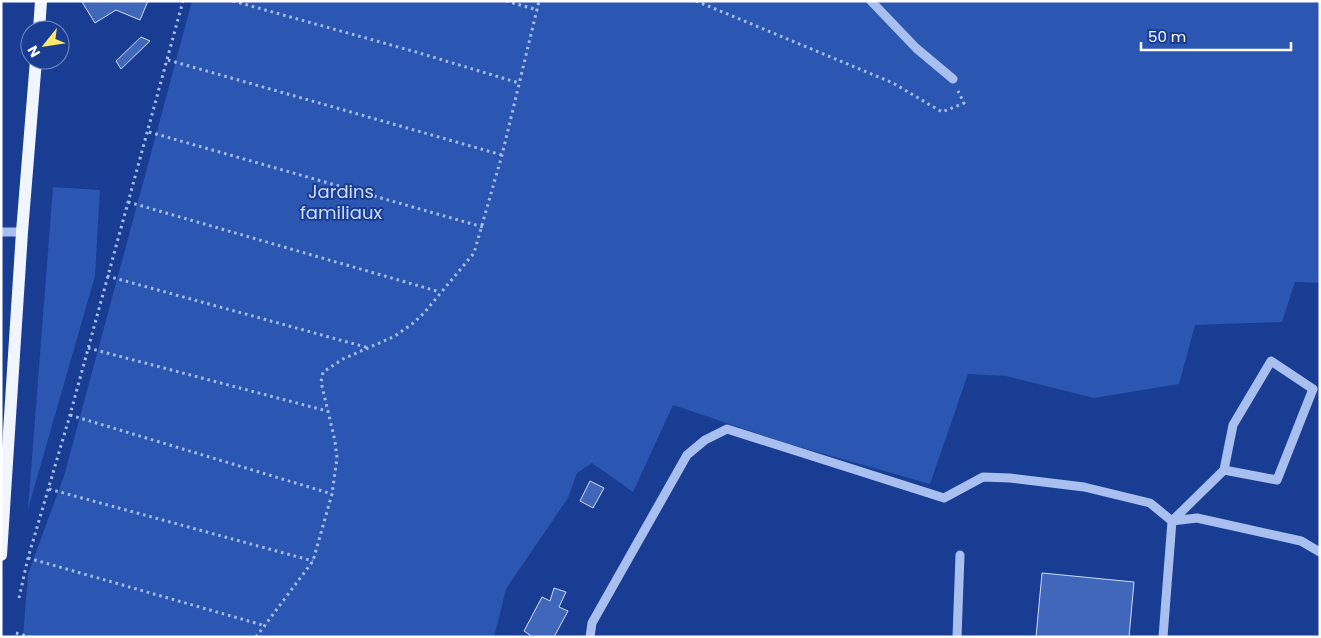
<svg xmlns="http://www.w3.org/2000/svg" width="1321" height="638" font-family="Poppins,sans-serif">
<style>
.green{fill:#2b56b1}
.building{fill:#4167ba;stroke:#cfddfb}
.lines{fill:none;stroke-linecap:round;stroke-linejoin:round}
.path{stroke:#a8bff0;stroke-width:3;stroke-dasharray:2.5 4;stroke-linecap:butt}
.minor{stroke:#a8bff0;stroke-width:9}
.major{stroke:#f1f5ff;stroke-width:12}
.labels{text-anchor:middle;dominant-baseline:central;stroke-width:4;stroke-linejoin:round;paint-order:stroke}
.park-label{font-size:18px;fill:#cfddfb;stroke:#183d93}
</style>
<rect width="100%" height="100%" fill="#183d93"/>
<path class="green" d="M 192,1 L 1320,1 L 1320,283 L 1295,282 L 1282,322 L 1195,325 L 1179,384 L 1094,398 L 1006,376 L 968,374 L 930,484 L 786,443 L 673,405 L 633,492 L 592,463 L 577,473 L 568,498 L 506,589 L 494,637 L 23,637 L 28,574 L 64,476 Z
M 53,187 L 100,190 L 95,276 L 28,509 Z"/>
<path class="building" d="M 83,1 L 148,1 L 140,20 L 116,10 L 95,23 L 82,2 Z
M 141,37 L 150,41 L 121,69 L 116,61 Z
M 590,481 L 604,488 L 593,508 L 580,501 Z
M 1042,573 L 1134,582 L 1129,637 L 1036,637 Z
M 554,588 L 566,592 L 559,607 L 568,611 L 554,637 L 529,637 L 530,635 L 524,631 L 542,597 L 550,601 Z"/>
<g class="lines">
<path class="path" d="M 233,1 L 416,52 L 519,83
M 506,1 L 538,10
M 696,1 L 893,83 L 942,112 L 964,103 L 958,91
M 168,60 L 502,155
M 149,132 L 483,227
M 128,202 L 440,292
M 107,276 L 369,348
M 88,348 L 327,411
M 70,415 L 332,494
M 49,489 L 313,561
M 28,558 L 266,626
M 19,598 L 28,558 L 70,415 L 183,1
M 16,633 L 30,637
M 256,637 L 313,561 L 332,494 L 337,458 L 335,441 L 321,382 L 323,372 L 343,359 L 395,336 L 412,324 L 424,313 L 474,253 L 502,155 L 539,1"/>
<path class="minor" d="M 871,1 L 916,48 L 953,79
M 1,232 L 22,232
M 1172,521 L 1224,470 L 1233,425 L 1271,361 L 1313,389 L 1277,480 L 1224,470
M 1172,521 L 1197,518 L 1301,541 L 1320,552
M 590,637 L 592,623 L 687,455 L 705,440 L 727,429 L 944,498 L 983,477 L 1010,478 L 1084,487 L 1150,503 L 1172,521 L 1163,637
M 957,637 L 960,555"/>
<path class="major" d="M 39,30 L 41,1
M 1,555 L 22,232 L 36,60"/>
</g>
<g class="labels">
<g class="park-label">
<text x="341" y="191">Jardins<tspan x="341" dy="21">familiaux</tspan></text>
</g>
</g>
<rect width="1321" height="638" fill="none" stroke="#ffffff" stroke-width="5"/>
<g transform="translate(45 45) rotate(240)"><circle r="24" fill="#183d93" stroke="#748bbe"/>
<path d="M0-4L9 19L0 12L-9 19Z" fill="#ffe867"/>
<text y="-8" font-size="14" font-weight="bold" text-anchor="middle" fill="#ffffff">N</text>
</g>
<path d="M1141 42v8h150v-8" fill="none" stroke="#ffffff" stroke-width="2.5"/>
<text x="1148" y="42" font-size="15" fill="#ffffff" stroke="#183d93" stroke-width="4" paint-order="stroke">50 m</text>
</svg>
